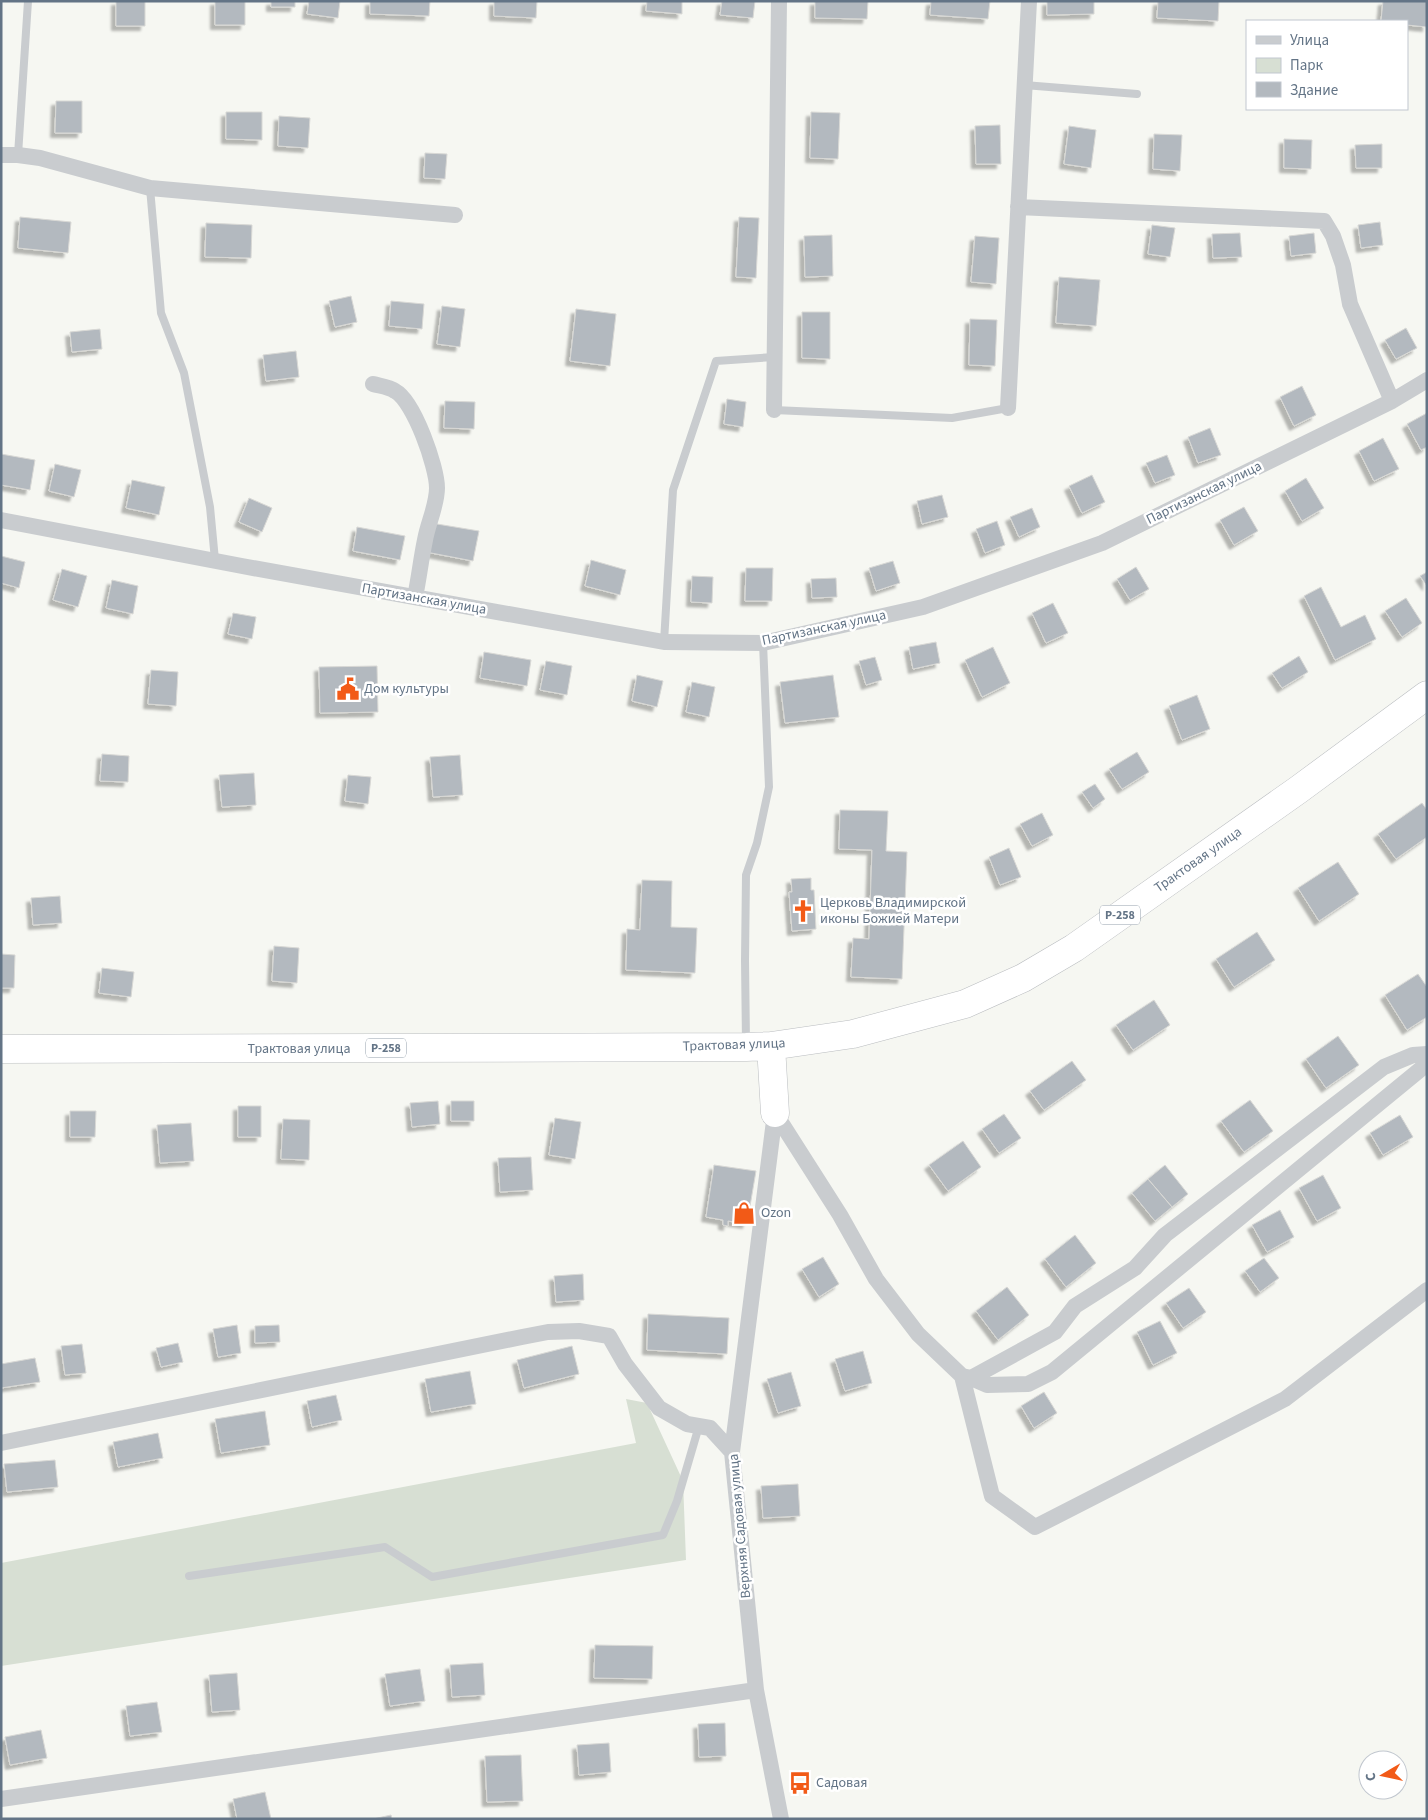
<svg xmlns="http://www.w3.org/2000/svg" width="1428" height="1820" font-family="'Source Sans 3',sans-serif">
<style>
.green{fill:#d7dfd3}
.building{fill:#b3b9bf;stroke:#d8d8d5;filter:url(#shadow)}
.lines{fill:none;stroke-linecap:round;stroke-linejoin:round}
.trunk-casing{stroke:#babdc0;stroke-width:29}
.service{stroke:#c9cccf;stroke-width:8}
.minor{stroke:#c9cccf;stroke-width:16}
.trunk{stroke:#fff;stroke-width:28}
.labels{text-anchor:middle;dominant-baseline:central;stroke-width:5;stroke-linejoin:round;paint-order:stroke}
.shield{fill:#fff;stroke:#929eaa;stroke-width:1}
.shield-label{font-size:12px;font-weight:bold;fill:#637486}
.street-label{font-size:14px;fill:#637486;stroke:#fff}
.poi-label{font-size:14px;fill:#637486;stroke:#fff;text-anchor:start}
</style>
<defs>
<filter id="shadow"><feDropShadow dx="-4.5" dy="4.5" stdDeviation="1" flood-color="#0004"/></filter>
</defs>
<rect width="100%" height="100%" fill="#f6f7f2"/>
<path class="green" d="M 626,1399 L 647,1403 L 683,1481 L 686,1560 L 1,1666 L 1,1563 L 636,1443 Z"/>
<path class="building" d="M 116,1 L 145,1 L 145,26 L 116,26 Z
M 215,1 L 245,1 L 245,25 L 215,25 Z
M 271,1 L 295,1 L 295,7 L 271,7 Z
M 309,1 L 340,1 L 338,18 L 307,14 Z
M 370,1 L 430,1 L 429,16 L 370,14 Z
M 494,1 L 537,1 L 536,18 L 494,16 Z
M 647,1 L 682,1 L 682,14 L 646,11 Z
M 722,1 L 755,1 L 753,18 L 720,15 Z
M 815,1 L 868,1 L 867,19 L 815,18 Z
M 931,1 L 990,1 L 988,19 L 930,15 Z
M 1047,1 L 1094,1 L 1094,14 L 1047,15 Z
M 1158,1 L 1219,1 L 1218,21 L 1157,18 Z
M 1383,1 L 1427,1 L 1427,27 L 1407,25 L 1407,21 L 1381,21 Z
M 56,101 L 82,101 L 82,133 L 55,133 Z
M 226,112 L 262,112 L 262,140 L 226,139 Z
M 811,112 L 840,113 L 838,159 L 810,158 Z
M 279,116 L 310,118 L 308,148 L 278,146 Z
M 1000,125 L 1001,164 L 976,164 L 975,126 Z
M 1069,126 L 1096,130 L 1091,168 L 1064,164 Z
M 1154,134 L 1182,135 L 1180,171 L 1153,169 Z
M 1284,139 L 1312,140 L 1311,169 L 1284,168 Z
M 1382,144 L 1382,168 L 1356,168 L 1355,145 Z
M 425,153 L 447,154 L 445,179 L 424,178 Z
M 20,217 L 71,222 L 68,253 L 18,248 Z
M 739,217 L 759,218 L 756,278 L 736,277 Z
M 1380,222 L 1383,245 L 1361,248 L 1358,225 Z
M 206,223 L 252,225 L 251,258 L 205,257 Z
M 1152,225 L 1175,228 L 1170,257 L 1148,254 Z
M 1240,233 L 1242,257 L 1213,258 L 1212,234 Z
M 1314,233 L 1316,253 L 1291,256 L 1289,236 Z
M 832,235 L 833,276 L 805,277 L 804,236 Z
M 975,236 L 999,238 L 996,284 L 971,282 Z
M 1059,277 L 1100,280 L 1096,326 L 1056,323 Z
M 351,296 L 357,322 L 335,327 L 329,301 Z
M 391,301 L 424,304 L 422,329 L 389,326 Z
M 442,306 L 465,309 L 460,347 L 437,344 Z
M 576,309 L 616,314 L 610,366 L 570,361 Z
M 802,312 L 830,312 L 830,359 L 802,358 Z
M 970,319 L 997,320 L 995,366 L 969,365 Z
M 1406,328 L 1417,348 L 1396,359 L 1385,340 Z
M 100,329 L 102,349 L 72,352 L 70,332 Z
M 296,351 L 299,377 L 266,381 L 263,355 Z
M 1302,386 L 1316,415 L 1294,426 L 1280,397 Z
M 727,399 L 746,402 L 743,427 L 724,424 Z
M 445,401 L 475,402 L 474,429 L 444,428 Z
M 1427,413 L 1427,447 L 1421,450 L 1407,424 Z
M 1210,428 L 1221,455 L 1198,463 L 1188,437 Z
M 1383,438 L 1399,469 L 1374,481 L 1359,451 Z
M 1,454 L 35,460 L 30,490 L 1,485 Z
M 1167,455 L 1175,475 L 1155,483 L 1146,463 Z
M 55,464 L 81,470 L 74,497 L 49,491 Z
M 1092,475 L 1105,502 L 1082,513 L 1069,486 Z
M 1306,478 L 1324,508 L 1302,521 L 1285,491 Z
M 132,480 L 165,487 L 159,515 L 126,508 Z
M 942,495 L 948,517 L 922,524 L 917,501 Z
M 249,498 L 272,508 L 262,532 L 239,522 Z
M 1244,507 L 1258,531 L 1234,545 L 1220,520 Z
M 1032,508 L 1040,527 L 1019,537 L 1010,517 Z
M 997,521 L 1005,545 L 985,553 L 976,529 Z
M 431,523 L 479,531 L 473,561 L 426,552 Z
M 357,527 L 405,536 L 400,560 L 353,551 Z
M 1,556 L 25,562 L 19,588 L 1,583 Z
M 591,560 L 626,570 L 620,595 L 585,586 Z
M 893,561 L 900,583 L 876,591 L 869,568 Z
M 1136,567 L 1149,589 L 1130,600 L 1117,579 Z
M 746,568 L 773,568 L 772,601 L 745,601 Z
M 62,569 L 87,576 L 78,607 L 53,600 Z
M 1427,572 L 1427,586 L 1420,576 Z
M 692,576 L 713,577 L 712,603 L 691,602 Z
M 836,578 L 837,597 L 812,598 L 811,579 Z
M 112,580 L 138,586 L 133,614 L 106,608 Z
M 1321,587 L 1341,627 L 1365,615 L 1376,639 L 1335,660 L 1304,596 Z
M 1406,598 L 1422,623 L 1402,637 L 1385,611 Z
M 1053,603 L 1068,633 L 1046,643 L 1032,613 Z
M 233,613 L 256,617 L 252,639 L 228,634 Z
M 936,642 L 940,663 L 913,669 L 909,647 Z
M 993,647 L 1010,683 L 982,697 L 965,660 Z
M 484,652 L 531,660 L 527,686 L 480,678 Z
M 1299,656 L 1308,672 L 1282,688 L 1272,673 Z
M 875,657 L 882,680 L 866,685 L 859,661 Z
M 546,661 L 572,666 L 567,695 L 540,690 Z
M 377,666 L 378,712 L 320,713 L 319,667 Z
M 151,670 L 178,672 L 176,706 L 148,704 Z
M 637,675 L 663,681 L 657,707 L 632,701 Z
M 833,675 L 839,717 L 785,723 L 780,682 Z
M 692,682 L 715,687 L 709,717 L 686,712 Z
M 1197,695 L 1210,729 L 1182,740 L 1169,706 Z
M 1137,752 L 1149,772 L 1122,789 L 1109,769 Z
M 102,754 L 129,756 L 128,782 L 100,781 Z
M 460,755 L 463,795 L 433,797 L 430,757 Z
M 254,773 L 256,805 L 222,807 L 219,775 Z
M 348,775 L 371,777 L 368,804 L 345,801 Z
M 1095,784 L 1105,799 L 1093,808 L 1082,792 Z
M 1422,803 L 1427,810 L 1427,837 L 1396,859 L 1378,834 Z
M 840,810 L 888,811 L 886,851 L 907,852 L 902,979 L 851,977 L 853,938 L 869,939 L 872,850 L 839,849 Z
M 1042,813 L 1053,835 L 1032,846 L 1020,824 Z
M 1009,848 L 1021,877 L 1000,885 L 989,857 Z
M 1338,862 L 1359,894 L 1319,921 L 1298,888 Z
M 811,878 L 811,890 L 814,890 L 816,929 L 792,931 L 789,892 L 792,892 L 791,879 Z
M 642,880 L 672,881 L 671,927 L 697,928 L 695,973 L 626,970 L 627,929 L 640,930 Z
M 60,896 L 62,923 L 33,925 L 31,898 Z
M 1257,932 L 1275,960 L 1234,987 L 1216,959 Z
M 274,946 L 299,948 L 297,983 L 272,981 Z
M 1,954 L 15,955 L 14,988 L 1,988 Z
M 102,968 L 134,972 L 131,997 L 99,993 Z
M 1418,974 L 1427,987 L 1427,1017 L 1407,1030 L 1385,995 Z
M 1154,1000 L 1170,1025 L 1133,1050 L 1116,1025 Z
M 1338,1036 L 1359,1065 L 1326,1088 L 1306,1059 Z
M 1072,1061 L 1086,1080 L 1044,1110 L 1030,1091 Z
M 1250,1100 L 1273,1131 L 1244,1152 L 1221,1121 Z
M 438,1101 L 440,1124 L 412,1127 L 410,1103 Z
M 451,1101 L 474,1101 L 474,1121 L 451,1121 Z
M 238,1106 L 261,1106 L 261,1137 L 238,1137 Z
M 70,1111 L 96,1111 L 95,1137 L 70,1137 Z
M 1004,1114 L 1021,1138 L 999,1153 L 982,1129 Z
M 1400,1115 L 1413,1137 L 1383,1155 L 1370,1133 Z
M 555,1118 L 581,1122 L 575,1159 L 549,1155 Z
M 283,1119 L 310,1120 L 309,1160 L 281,1159 Z
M 191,1123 L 194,1161 L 160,1163 L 157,1125 Z
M 963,1141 L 981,1167 L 948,1191 L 929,1165 Z
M 531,1157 L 533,1190 L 500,1192 L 498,1158 Z
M 714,1165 L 756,1171 L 747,1224 L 728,1221 L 728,1226 L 723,1225 L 723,1220 L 706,1217 Z
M 1165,1165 L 1188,1194 L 1172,1207 L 1148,1179 Z
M 1323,1175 L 1341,1208 L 1317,1221 L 1299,1188 Z
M 1148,1179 L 1172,1207 L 1155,1221 L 1132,1193 Z
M 1280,1210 L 1294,1237 L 1267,1252 L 1252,1225 Z
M 1075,1235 L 1096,1263 L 1066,1287 L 1045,1259 Z
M 823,1257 L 839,1284 L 819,1297 L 802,1269 Z
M 1264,1258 L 1279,1278 L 1260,1292 L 1245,1271 Z
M 583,1274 L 584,1300 L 556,1302 L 554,1276 Z
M 1007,1287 L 1029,1315 L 998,1340 L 976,1311 Z
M 1189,1288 L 1206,1312 L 1183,1328 L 1166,1303 Z
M 648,1314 L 729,1318 L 727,1354 L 647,1350 Z
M 1160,1321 L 1177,1353 L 1153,1365 L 1137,1332 Z
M 237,1325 L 241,1353 L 218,1357 L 213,1329 Z
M 279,1325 L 280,1342 L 255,1343 L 255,1326 Z
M 178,1343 L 183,1362 L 161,1367 L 156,1348 Z
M 82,1344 L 86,1373 L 65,1375 L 61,1346 Z
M 572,1346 L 579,1374 L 524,1388 L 517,1360 Z
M 863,1351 L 872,1383 L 845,1391 L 835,1359 Z
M 35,1358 L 40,1382 L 1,1388 L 1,1364 Z
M 470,1371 L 476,1404 L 431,1412 L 425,1379 Z
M 791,1372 L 801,1406 L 778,1413 L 767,1379 Z
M 1044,1392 L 1057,1413 L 1034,1428 L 1021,1406 Z
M 336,1395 L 342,1420 L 312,1427 L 307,1401 Z
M 265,1411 L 270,1445 L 221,1453 L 215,1419 Z
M 158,1433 L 163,1458 L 118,1467 L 113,1442 Z
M 55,1460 L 58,1487 L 7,1492 L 4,1464 Z
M 798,1484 L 800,1516 L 763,1518 L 761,1486 Z
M 595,1645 L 653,1646 L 652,1679 L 594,1678 Z
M 483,1663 L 485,1695 L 452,1697 L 450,1665 Z
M 420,1669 L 425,1701 L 390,1706 L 385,1674 Z
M 237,1673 L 240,1710 L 212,1712 L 209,1675 Z
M 157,1702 L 162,1732 L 130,1736 L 126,1706 Z
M 725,1723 L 726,1756 L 699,1757 L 698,1724 Z
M 41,1730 L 47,1758 L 10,1765 L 5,1737 Z
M 609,1743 L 611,1772 L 579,1775 L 577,1745 Z
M 521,1755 L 523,1801 L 487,1802 L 485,1756 Z
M 265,1792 L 271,1819 L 237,1819 L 233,1799 Z
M 391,1815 L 392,1819 L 373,1819 Z"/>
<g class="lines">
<defs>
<path id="trunk" d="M 771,1046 L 775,1113
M 1,1049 L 746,1047 L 771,1046 L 853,1034 L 965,1004 L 1023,978 L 1074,948 L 1298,790 L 1427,695"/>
</defs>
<use href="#trunk" class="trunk-casing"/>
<path class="service" d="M 1024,85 L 1137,94
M 18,155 L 28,1
M 150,188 L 161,313 L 184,373 L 210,507 L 215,560
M 774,410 L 952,418 L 1008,408
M 664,642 L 673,490 L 716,361 L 774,357
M 746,1043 L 745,960 L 746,875 L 757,843 L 769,787 L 763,643
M 189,1576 L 385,1547 L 432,1577 L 663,1535 L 677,1501 L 699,1426"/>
<path class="minor" d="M 1,155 L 18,155 L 40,158 L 150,188 L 455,215
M 1018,207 L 1324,221 L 1333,236 L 1343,265 L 1350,304 L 1392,401
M 373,384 C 380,386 389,387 395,391 C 414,401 437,467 437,488 C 437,505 428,523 425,540 C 421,559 419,578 415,597
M 1008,408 L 1029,1
M 774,410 L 779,1
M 1,520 L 242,566 L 664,642 L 763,643 L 923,607 L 1102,543 L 1392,401 L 1427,380
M 775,1113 L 840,1215 L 876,1279 L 918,1334 L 962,1376 L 992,1496 L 1035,1527 L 1285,1399 L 1427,1290
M 775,1113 L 732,1452 L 756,1690 L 781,1819
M 962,1376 L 971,1378 L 987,1385 L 1028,1384 L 1052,1372 L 1427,1064
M 971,1378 L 1055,1332 L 1075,1306 L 1135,1268 L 1165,1235 L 1384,1067 L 1413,1055 L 1427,1054
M 1,1443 L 522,1337 L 548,1332 L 579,1331 L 609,1336 L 625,1364 L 659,1408 L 687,1424 L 710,1428 L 732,1452
M 1,1799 L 756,1690"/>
<use href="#trunk" class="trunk"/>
</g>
<defs>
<symbol id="civic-bare" viewBox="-9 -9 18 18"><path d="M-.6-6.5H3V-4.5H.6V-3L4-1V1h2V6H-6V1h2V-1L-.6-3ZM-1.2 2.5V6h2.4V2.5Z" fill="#f25a17" stroke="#fff" stroke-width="2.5" paint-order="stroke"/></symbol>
<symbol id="church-bare" viewBox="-9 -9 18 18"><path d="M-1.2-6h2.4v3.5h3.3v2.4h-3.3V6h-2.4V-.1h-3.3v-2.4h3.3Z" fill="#f25a17" stroke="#fff" stroke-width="2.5" paint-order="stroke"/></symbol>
<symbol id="shop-bare" viewBox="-9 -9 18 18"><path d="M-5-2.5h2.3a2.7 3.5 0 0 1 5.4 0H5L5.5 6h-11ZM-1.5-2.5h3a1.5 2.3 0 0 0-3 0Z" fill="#f25a17" stroke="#fff" stroke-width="2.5" paint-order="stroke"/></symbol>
<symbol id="bus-bare" viewBox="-9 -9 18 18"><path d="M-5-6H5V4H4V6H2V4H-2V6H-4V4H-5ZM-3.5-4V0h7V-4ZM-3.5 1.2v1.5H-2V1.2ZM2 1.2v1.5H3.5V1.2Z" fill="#f25a17" stroke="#fff" stroke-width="2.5" paint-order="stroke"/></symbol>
</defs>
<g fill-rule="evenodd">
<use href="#civic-bare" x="332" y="673" width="32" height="32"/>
<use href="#church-bare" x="787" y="895" width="32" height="32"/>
<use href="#shop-bare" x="728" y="1197" width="32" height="32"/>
<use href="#bus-bare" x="784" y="1767" width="32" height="32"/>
</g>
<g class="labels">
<g class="shield">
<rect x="1100" y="905.5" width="40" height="19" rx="4"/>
<rect x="366" y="1038.5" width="40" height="19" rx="4"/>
</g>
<g class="shield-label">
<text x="1120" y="915">Р-258</text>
<text x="386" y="1048">Р-258</text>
</g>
<g class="street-label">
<text transform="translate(1204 493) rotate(-26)">Партизанская улица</text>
<text transform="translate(424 599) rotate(10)">Партизанская улица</text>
<text transform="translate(824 628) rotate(-12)">Партизанская улица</text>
<text transform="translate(1198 860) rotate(-35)">Трактовая улица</text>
<text transform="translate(734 1045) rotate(-2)">Трактовая улица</text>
<text x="299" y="1049">Трактовая улица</text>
<text transform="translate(740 1526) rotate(-95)">Верхняя Садовая улица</text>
</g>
<g class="poi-label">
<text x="364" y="689">Дом культуры</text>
<text x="820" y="903">Церковь Владимирской<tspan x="820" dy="16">иконы Божией Матери</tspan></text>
<text x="761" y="1213">Ozon</text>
<text x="816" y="1783">Садовая</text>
</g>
</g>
<rect width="1428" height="1820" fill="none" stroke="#637486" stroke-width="5"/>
<rect x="1246" y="20" width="162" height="90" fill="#ffffff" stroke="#c1c7cf"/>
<rect x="1256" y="36" width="25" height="8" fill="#c9cccf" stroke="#c1c7cf"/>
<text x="1290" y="45" font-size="15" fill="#637486">Улица</text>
<rect x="1256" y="58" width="25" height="15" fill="#d7dfd3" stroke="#c1c7cf"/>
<text x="1290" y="70" font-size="15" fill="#637486">Парк</text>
<rect x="1256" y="82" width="25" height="15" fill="#b3b9bf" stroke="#c1c7cf"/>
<text x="1290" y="95" font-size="15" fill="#637486">Здание</text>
<g transform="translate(1383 1775) rotate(261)"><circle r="24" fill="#ffffff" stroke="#c1c7cf"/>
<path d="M0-4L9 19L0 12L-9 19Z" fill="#f25a17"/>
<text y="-8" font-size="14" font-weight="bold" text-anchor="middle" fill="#637486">С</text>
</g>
</svg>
